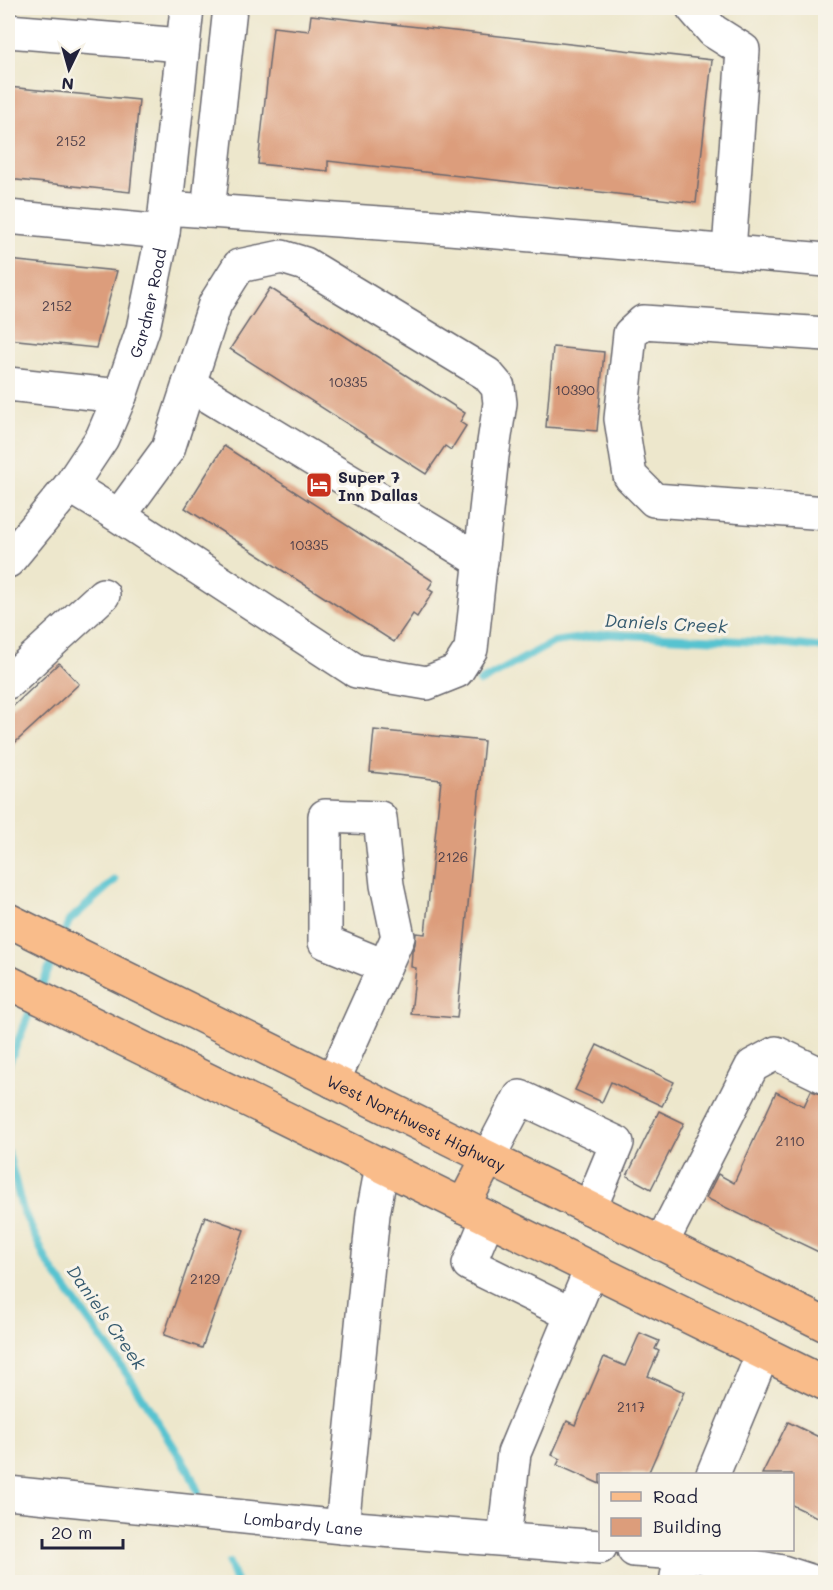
<svg xmlns="http://www.w3.org/2000/svg" width="833" height="1590" font-family="Mali,sans-serif">
<style>
.lines{fill:none;stroke-linecap:round;stroke-linejoin:round}
.stream{stroke:#57c3d0;stroke-width:8}
.building{fill:#dc9d7b}
.minor-casing{stroke:#69676e;stroke-width:36}
.major-casing{stroke:#69676e;stroke-width:36}
.minor{stroke:#fff;stroke-width:33}
.major{stroke:#f9bc8a;stroke-width:33}
.labels{text-anchor:middle;dominant-baseline:central;stroke-width:6;stroke-linejoin:round;paint-order:stroke}
.number-label{font-size:14px;fill:#50414b}
.street-label{font-size:16px;fill:#22223b;stroke:#f7f3e8}
.poi-label{font-size:16px;font-weight:bold;fill:#22223b;stroke:#f7f3e8;text-anchor:start}
.water-label{font-size:18px;font-style:italic;fill:#355a6f;stroke:#f7f3e8}
</style>
<rect width="100%" height="100%" fill="#f7f3e8"/>
<filter id="ink" filterUnits="userSpaceOnUse"><feTurbulence type="fractalNoise" baseFrequency=".0167" numOctaves="2"/><feDisplacementMap in="SourceGraphic" scale="12" xChannelSelector="R" yChannelSelector="G"/><feConvolveMatrix kernelMatrix="1 2 1 2 8 2 1 2 1" color-interpolation-filters="sRGB"/></filter>
<filter id="wash" filterUnits="userSpaceOnUse"><feTurbulence type="fractalNoise" baseFrequency=".008" numOctaves="4" result="noise"/><feDisplacementMap in="SourceGraphic" scale="24" xChannelSelector="R" yChannelSelector="G"/><feGaussianBlur stdDeviation="1.35" result="paint"/><feColorMatrix in="noise" values="0 0 0 0 0 0 0 0 0 0 0 0 0 0 0 0 0 1.4 0 .05"/><feComposite in="paint" operator="in"/></filter>
<g filter="url(#wash)">
<rect width="100%" height="100%" fill="#ede7cc"/>
<g class="lines">
<path class="stream" d="M 480,682 L 554,642 L 608,634 L 777,643 L 826,648
M 61,940 L 69,921 L 115,880
M 40,990 L 56,952
M 8,1065 L 34,1002
M 8,1153 L 22,1208 L 47,1262 L 129,1377 L 188,1469 L 198,1492
M 229,1563 L 236,1582"/>
</g>
<g id="blocks">
<path class="building" d="M 311,15 L 712,60 L 696,203 L 328,161 L 328,171 L 258,164 L 273,27 L 309,31 Z
M 8,87 L 139,100 L 130,192 L 8,179 Z
M 8,260 L 117,271 L 96,348 L 8,339 Z
M 270,288 L 465,413 L 460,422 L 466,426 L 451,450 L 445,446 L 426,474 L 230,349 Z
M 553,347 L 604,352 L 597,431 L 546,427 Z
M 224,446 L 433,581 L 428,589 L 433,592 L 417,617 L 413,614 L 394,642 L 185,508 Z
M 59,663 L 79,684 L 8,749 L 8,711 Z
M 374,730 L 484,741 L 457,1018 L 411,1014 L 416,968 L 411,967 L 412,952 L 415,944 L 416,933 L 425,934 L 441,780 L 370,772 Z
M 597,1045 L 674,1082 L 662,1106 L 611,1082 L 602,1102 L 575,1090 Z
M 811,1091 L 825,1095 L 825,1255 L 706,1198 L 718,1174 L 734,1183 L 776,1092 L 804,1106 Z
M 659,1111 L 684,1123 L 651,1189 L 627,1176 Z
M 205,1216 L 244,1230 L 202,1348 L 164,1335 Z
M 640,1333 L 659,1341 L 655,1349 L 659,1351 L 648,1376 L 684,1392 L 648,1474 L 600,1474 L 600,1484 L 557,1465 L 560,1459 L 552,1455 L 567,1421 L 575,1425 L 604,1357 L 625,1366 Z
M 788,1422 L 825,1440 L 825,1521 L 792,1505 L 792,1474 L 762,1474 Z"/>
</g>
</g>
<g filter="url(#ink)">
<use href="#blocks" fill-opacity="0" stroke="#69676e" stroke-width="1.5"/>
<g class="lines">
<defs>
<g id="minor">
<path d="M 693,8 L 713,31 L 743,50 L 729,251"/>
<path d="M 8,31 L 182,45"/>
<path d="M 166,208 L 437,227 L 826,260"/>
<path d="M 208,211 L 230,8"/>
<path d="M 8,217 L 163,232"/>
<path d="M 826,334 L 643,322 L 630,334 L 621,419 L 630,476 L 654,500 L 826,513"/>
<path d="M 8,384 L 120,396"/>
<path d="M 189,384 L 481,561"/>
<path d="M 70,486 L 119,516 L 356,671 L 427,683 L 457,671 L 471,649 L 492,456 L 500,403 L 498,387 L 487,374 L 305,264 L 282,257 L 239,266 L 215,304 L 168,449 L 119,516"/>
<path id="s1" d="M 8,561 L 70,486 L 102,438 L 120,396 L 143,329 L 163,232 L 187,8"/>
<path d="M 8,682 L 103,595"/>
<path d="M 333,1081 L 398,937 L 387,885 L 380,818 L 325,816 L 325,942 L 384,966"/>
<path d="M 488,1158 L 520,1097 L 617,1143 L 590,1208"/>
<path d="M 488,1218 L 469,1264 L 571,1314"/>
<path d="M 661,1244 L 752,1066 L 776,1053 L 826,1077"/>
<path d="M 713,1474 L 763,1353"/>
<path id="s2" d="M 8,1493 L 342,1527 L 600,1547"/>
<path d="M 342,1527 L 373,1214 L 382,1166"/>
<path d="M 504,1539 L 514,1453 L 591,1269"/>
<path d="M 634,1550 L 680,1553 L 782,1572 L 813,1582"/>
<path d="M 676,1582 L 682,1550"/>
</g>
<g id="major">
<path id="s3" d="M 8,920 L 826,1325"/>
<path d="M 8,982 L 826,1384"/>
<path d="M 463,1206 L 488,1158"/>
</g>
</defs>
<use href="#minor" class="minor-casing"/>
<use href="#major" class="major-casing"/>
<use href="#minor" class="minor"/>
<use href="#major" class="major"/>
</g>
</g>
<defs>
<symbol id="hotel-square" viewBox="-11 -11 22 22"><rect x="-9" y="-9" width="18" height="18" rx="4" fill="#c8321e" stroke="#f7f3e8"/><path d="M-6-4.5h1.5V1H6V5H4.5V3h-9V5H-6ZM-4 0a1.8 1.8 0 1 1 3.6 0ZM.5 0V-2.5h3Q6-2.5 6 0Z" fill="#fff"/></symbol>
</defs>
<g fill-rule="evenodd">
<use href="#hotel-square" x="304" y="470" width="30" height="30"/>
</g>
<g class="labels">
<g class="number-label">
<text x="71" y="140">2152</text>
<text x="57" y="305">2152</text>
<text x="348" y="381">10335</text>
<text x="575" y="389">10390</text>
<text x="309" y="544">10335</text>
<text x="453" y="856">2126</text>
<text x="790" y="1140">2110</text>
<text x="205" y="1278">2129</text>
<text x="631" y="1406">2117</text>
</g>
<g class="street-label">
<text stroke="none"><textPath href="#s1" startOffset="298">Gardner Road</textPath></text>
<text stroke="none"><textPath href="#s3" startOffset="456">West Northwest Highway</textPath></text>
<text stroke="none"><textPath href="#s2" startOffset="297">Lombardy Lane</textPath></text>
</g>
<g class="poi-label">
<text x="338" y="476">Super 7<tspan x="338" dy="18">Inn Dallas</tspan></text>
</g>
<g class="water-label">
<text transform="translate(666 623) rotate(3)">Daniels Creek</text>
<text transform="translate(107 1317) rotate(55)">Daniels Creek</text>
</g>
</g>
<rect width="833" height="1590" fill="none" stroke="#f7f3e8" stroke-width="30"/>
<rect x="599" y="1473" width="195" height="78" fill="#f7f3e8" stroke="#a29fa3" stroke-width="1.5"/>
<rect x="611" y="1492" width="30" height="9" fill="#f9bc8a" stroke="#a29fa3" stroke-width="1.5"/>
<text x="653" y="1503" font-size="18" fill="#22223b">Road</text>
<rect x="611" y="1518" width="30" height="18" fill="#dc9d7b" stroke="#a29fa3" stroke-width="1.5"/>
<text x="653" y="1533" font-size="18" fill="#22223b">Building</text>
<g transform="translate(69 69) rotate(185)" stroke="#f7f3e8" stroke-width="4.5" paint-order="stroke">
<path d="M0-4.5L10 22L0 15L-10 22Z" fill="#22223b"/>
<text y="-9" font-size="16" font-weight="bold" text-anchor="middle" fill="#22223b">N</text>
</g>
<path d="M42 1539v9h81v-9" fill="none" stroke="#22223b" stroke-width="3"/>
<text x="51" y="1539" font-size="18" fill="#22223b" stroke="#f7f3e8" stroke-width="4.5" paint-order="stroke">20 m</text>
</svg>
